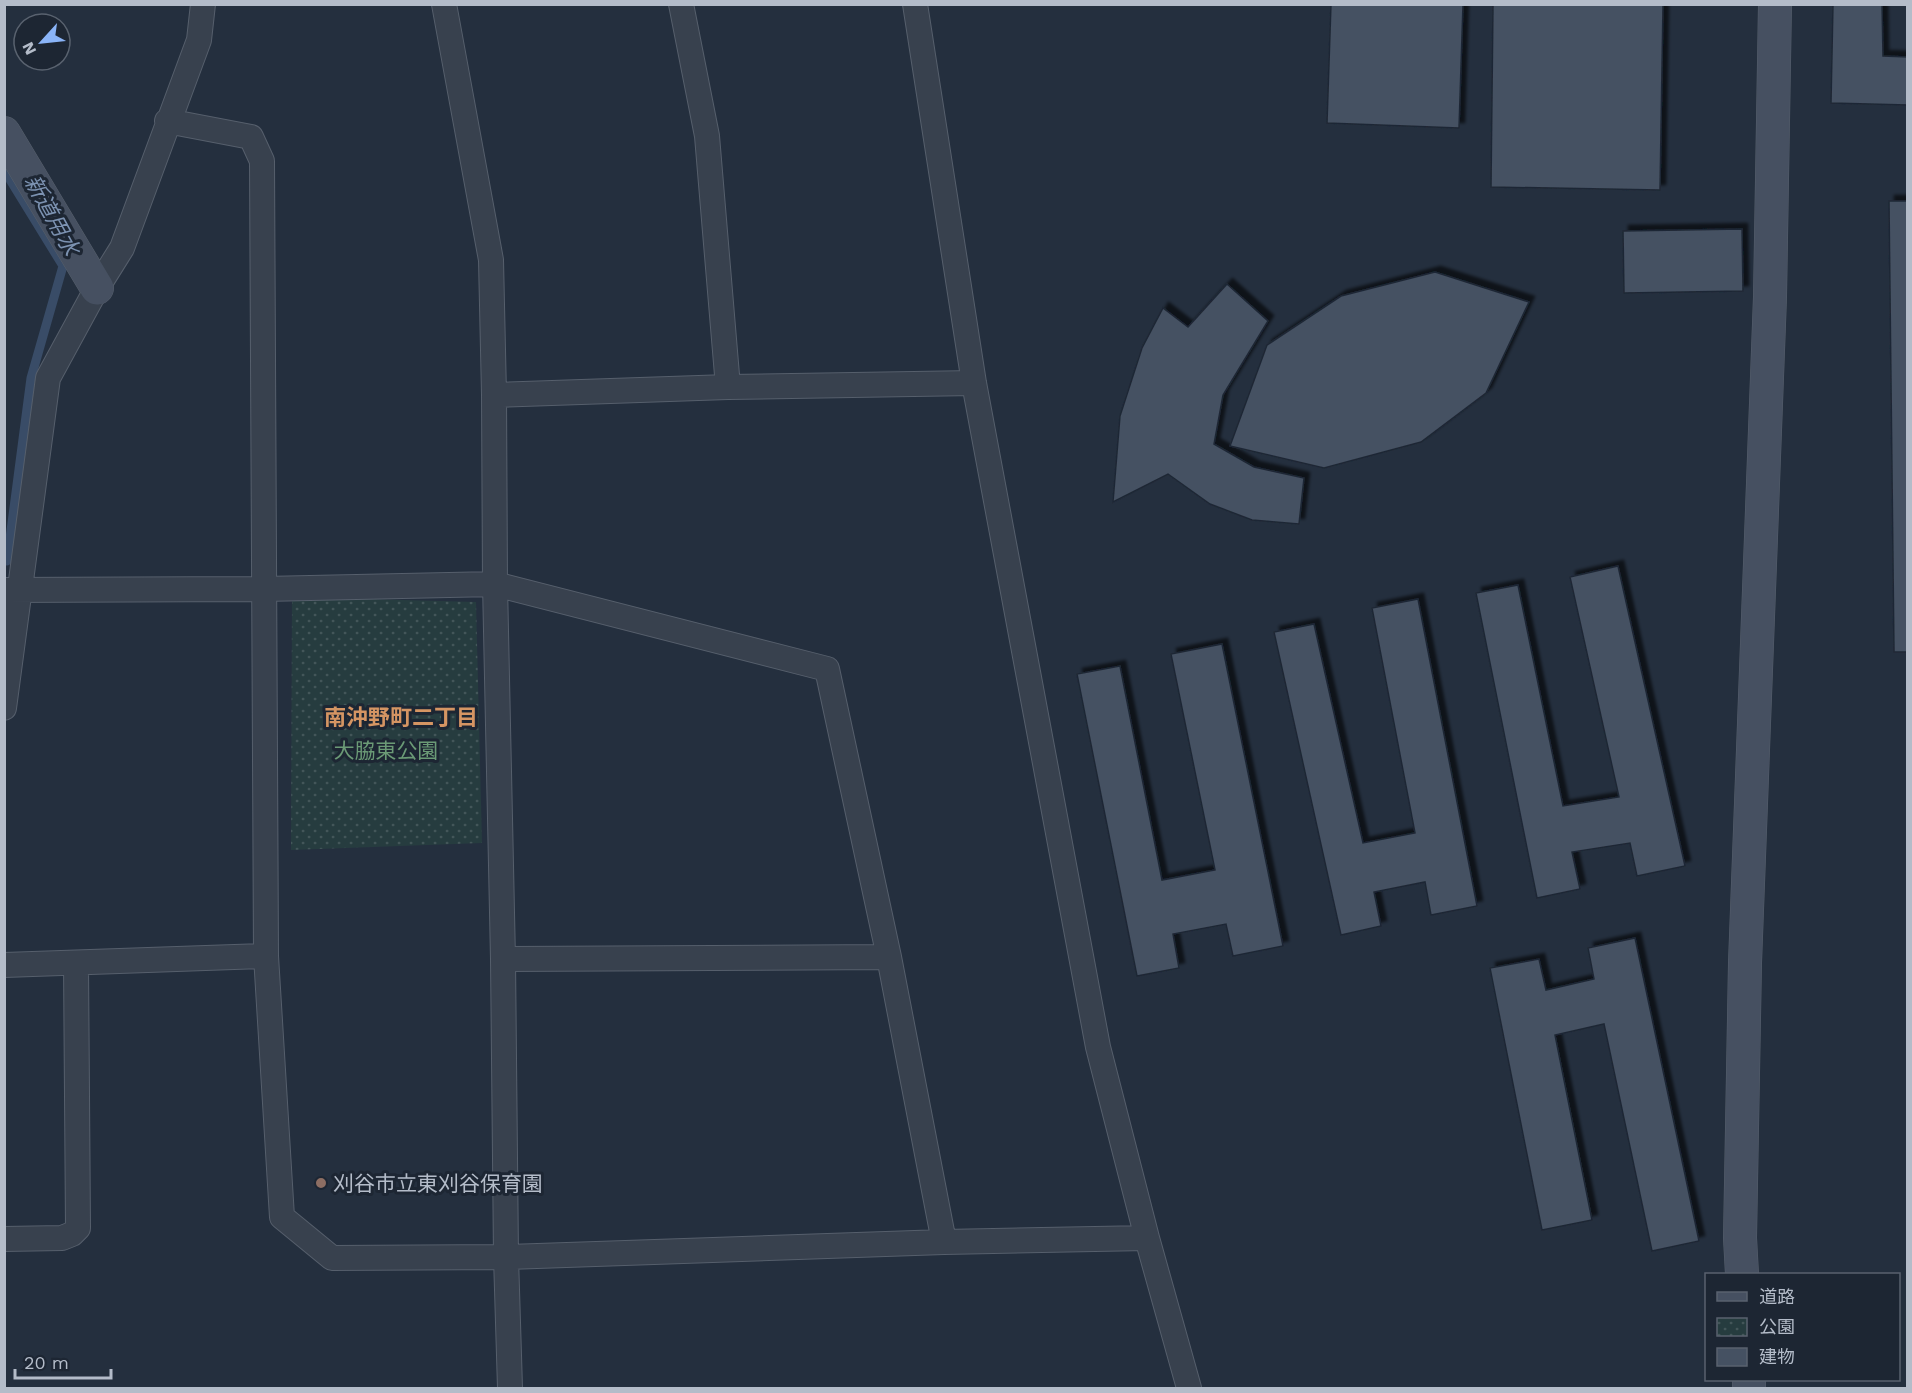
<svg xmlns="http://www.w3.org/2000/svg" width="1912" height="1393" font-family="'Work Sans','Noto Sans JP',sans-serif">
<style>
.park{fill:url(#park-dots)}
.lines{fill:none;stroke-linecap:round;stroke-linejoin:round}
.stream{stroke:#394c67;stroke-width:9}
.building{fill:#455162;stroke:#1f2835;stroke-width:1.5;filter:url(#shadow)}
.street-casing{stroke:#565f6c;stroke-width:26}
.secondary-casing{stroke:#565f6c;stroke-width:34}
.street{stroke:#38414e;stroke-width:24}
.secondary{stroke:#465061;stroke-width:33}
.education-dot{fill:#8d6e63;stroke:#1d2633;stroke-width:2}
.labels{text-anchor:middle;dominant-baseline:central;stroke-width:6;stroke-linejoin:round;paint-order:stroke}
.park-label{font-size:21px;fill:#6b9a76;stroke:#1d2633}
.poi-label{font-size:21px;fill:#b4bcc9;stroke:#1d2633;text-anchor:start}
.water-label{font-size:22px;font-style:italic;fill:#7c92b1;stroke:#1d2633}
.neighbourhood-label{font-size:22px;font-weight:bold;fill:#d59563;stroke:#1d2633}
</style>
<defs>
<pattern id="park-dots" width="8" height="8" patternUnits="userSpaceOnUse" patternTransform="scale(1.5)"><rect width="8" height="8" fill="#263c3f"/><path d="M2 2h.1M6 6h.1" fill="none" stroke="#435659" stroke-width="1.8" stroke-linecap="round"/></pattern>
<filter id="shadow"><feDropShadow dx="5.5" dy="-5.5" stdDeviation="1.5" flood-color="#0009"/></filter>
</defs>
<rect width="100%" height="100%" fill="#242f3e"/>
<path class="park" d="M 292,597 L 476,602 L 482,843 L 291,850 Z"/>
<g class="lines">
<path class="stream" d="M 4,170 L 63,266 L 31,378 L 7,561"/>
</g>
<path class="building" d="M 1331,4 L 1463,4 L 1459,128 L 1327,123 Z
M 1493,4 L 1663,4 L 1660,190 L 1491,187 Z
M 1833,4 L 1882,4 L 1883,56 L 1908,57 L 1908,105 L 1831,103 Z
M 1889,201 L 1908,201 L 1908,652 L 1894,652 Z
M 1742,229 L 1743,291 L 1624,293 L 1623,231 Z
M 1435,272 L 1529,302 L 1486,393 L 1421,442 L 1324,468 L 1230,446 L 1267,345 L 1341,296 Z
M 1227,284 L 1268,321 L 1223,395 L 1214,444 L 1254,467 L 1304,478 L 1299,524 L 1252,520 L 1210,504 L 1168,474 L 1113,502 L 1120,416 L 1142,348 L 1163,308 L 1188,327 Z
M 1618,566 L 1685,866 L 1637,876 L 1630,843 L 1572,852 L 1580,889 L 1537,898 L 1476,593 L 1518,585 L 1563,806 L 1619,797 L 1570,577 Z
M 1418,599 L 1477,906 L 1431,915 L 1425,882 L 1374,892 L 1381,926 L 1341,935 L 1274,632 L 1314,624 L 1363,843 L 1415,833 L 1372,608 Z
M 1222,644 L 1283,946 L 1233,956 L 1226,924 L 1173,934 L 1179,968 L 1137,976 L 1077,674 L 1120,666 L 1162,880 L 1215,870 L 1171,654 Z
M 1635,938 L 1699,1241 L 1652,1251 L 1604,1024 L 1555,1035 L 1592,1220 L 1542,1230 L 1490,968 L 1539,959 L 1546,990 L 1594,979 L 1588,948 Z"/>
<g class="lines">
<defs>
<path id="street" d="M 444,4 L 491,260 L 494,395 L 495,584 L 503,959 L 506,1257 L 510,1388
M 915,4 L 974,383 L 1098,1047 L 1147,1238 L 1189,1388
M 167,121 L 251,137 L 262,161 L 266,956 L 282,1217 L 332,1258 L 506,1257 L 944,1242 L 1147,1238
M 728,387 L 974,383
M 494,395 L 728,387 L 707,136 L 681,4
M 4,590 L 264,589 L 495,584 L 827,669 L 889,957 L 944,1242
M 4,708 L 48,378 L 97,288 L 122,248 L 199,40 L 203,4
M 503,959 L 889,957
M 4,965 L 266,956
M 4,1239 L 62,1238 L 72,1234 L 78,1228 L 76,963"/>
<path id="secondary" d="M 4,133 L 97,288
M 1742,1274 L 1740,1238 L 1745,963 L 1770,297 L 1775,4
M 1749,1380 L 1749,1388"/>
</defs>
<use href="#street" class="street-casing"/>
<use href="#secondary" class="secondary-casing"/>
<use href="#street" class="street"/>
<use href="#secondary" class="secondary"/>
</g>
<circle class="education-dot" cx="321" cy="1183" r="6"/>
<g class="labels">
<g class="park-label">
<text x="386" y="750">大脇東公園</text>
</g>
<g class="poi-label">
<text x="333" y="1183">刈谷市立東刈谷保育園</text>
</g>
<g class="water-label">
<text transform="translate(52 215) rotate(61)">新道用水</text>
</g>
<g class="neighbourhood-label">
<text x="401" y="717">南沖野町二丁目</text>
</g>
</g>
<rect width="1912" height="1393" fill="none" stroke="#b4bcc9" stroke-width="12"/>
<rect x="1705" y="1273" width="195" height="108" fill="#1d2633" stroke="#59626f" stroke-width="1.5"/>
<rect x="1717" y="1292" width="30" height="9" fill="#465061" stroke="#59626f" stroke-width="1.5"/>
<text x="1759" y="1303" font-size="18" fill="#b4bcc9">道路</text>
<rect x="1717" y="1318" width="30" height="18" fill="url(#park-dots)" stroke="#59626f" stroke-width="1.5"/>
<text x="1759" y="1333" font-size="18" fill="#b4bcc9">公園</text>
<rect x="1717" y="1348" width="30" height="18" fill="#455162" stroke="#59626f" stroke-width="1.5"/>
<text x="1759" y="1363" font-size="18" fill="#b4bcc9">建物</text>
<g transform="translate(42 42) rotate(243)"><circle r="28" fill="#1d2633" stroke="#59626f" stroke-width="1.5"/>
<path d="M0-4.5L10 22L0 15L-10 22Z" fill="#8ab4f8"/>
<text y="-9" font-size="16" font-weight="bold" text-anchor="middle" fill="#b4bcc9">N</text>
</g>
<path d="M15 1369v9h96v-9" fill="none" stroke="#b4bcc9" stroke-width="3"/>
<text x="24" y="1369" font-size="18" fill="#b4bcc9" stroke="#1d2633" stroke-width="4.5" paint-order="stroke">20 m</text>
</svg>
